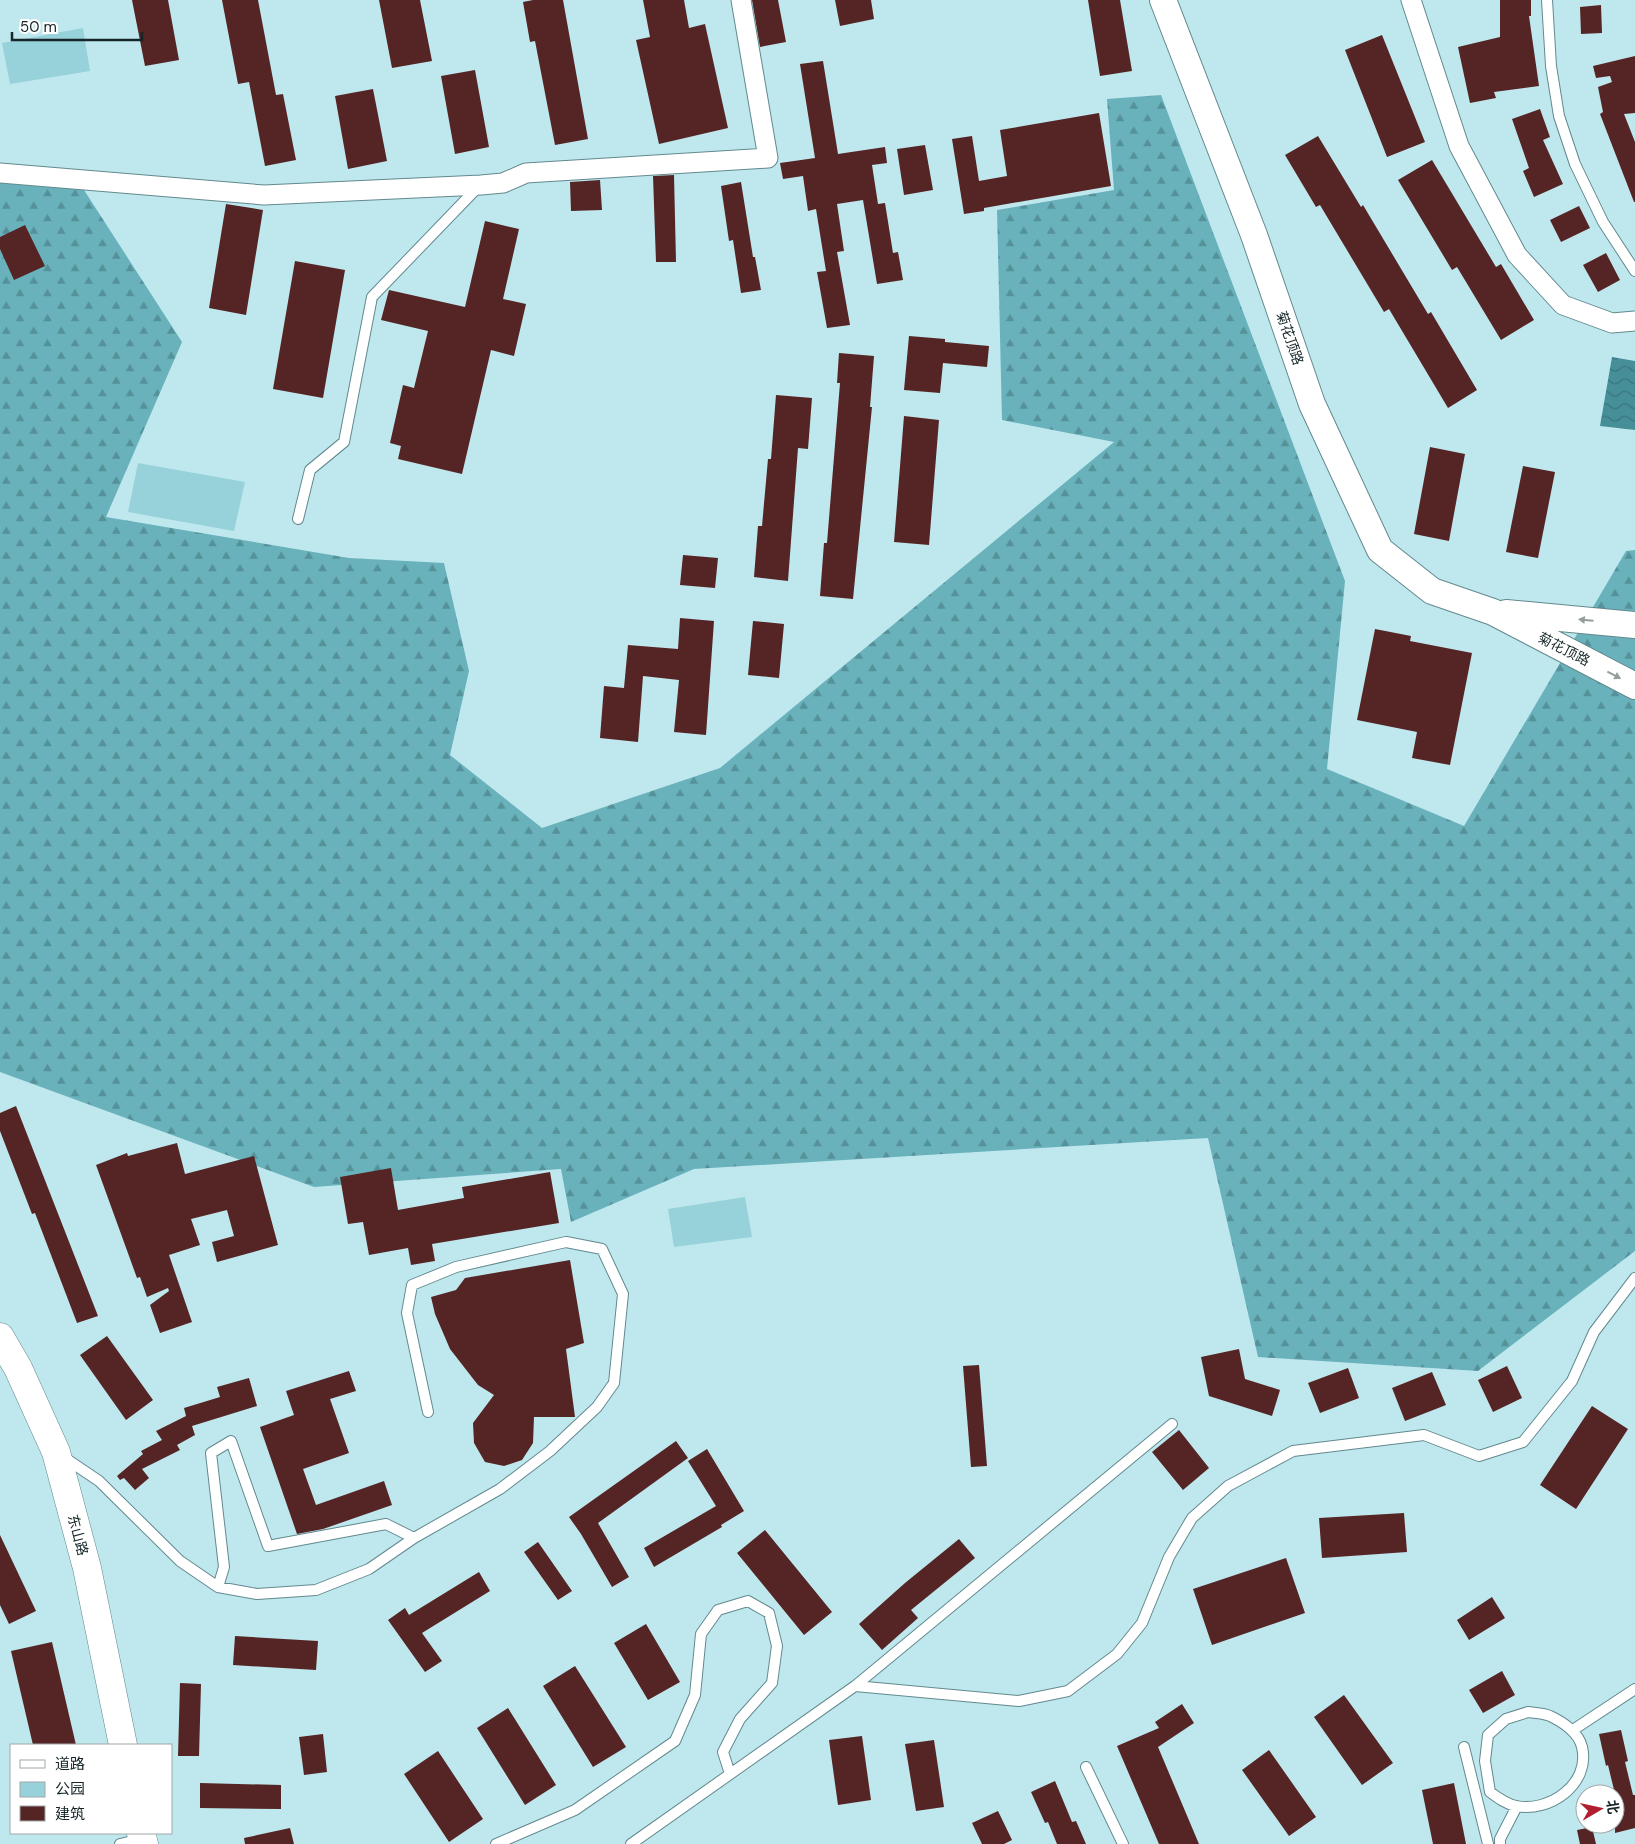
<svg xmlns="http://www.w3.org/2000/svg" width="1635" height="1844" font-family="'DM Sans','Noto Sans SC',sans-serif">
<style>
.green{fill:#97d1d9}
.forest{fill:url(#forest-firs)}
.water{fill:url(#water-waves)}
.building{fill:#552424}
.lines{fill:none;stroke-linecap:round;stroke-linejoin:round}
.lane-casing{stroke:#62898e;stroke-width:12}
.street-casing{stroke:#62898e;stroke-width:21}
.secondary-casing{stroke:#62898e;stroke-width:28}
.primary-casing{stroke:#62898e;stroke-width:29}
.lane{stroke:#fff;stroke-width:10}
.street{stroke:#fff;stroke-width:19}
.secondary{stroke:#fff;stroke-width:26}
.primary{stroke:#fff;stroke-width:28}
.oneway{fill:#969d9e}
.labels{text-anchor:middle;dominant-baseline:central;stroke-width:5;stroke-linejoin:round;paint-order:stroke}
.street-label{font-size:14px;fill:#162628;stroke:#fff}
</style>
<defs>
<pattern id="forest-firs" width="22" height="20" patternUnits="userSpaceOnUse" patternTransform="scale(1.25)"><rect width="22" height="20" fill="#69b2bc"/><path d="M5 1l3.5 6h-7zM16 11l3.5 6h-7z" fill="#559199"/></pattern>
<pattern id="water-waves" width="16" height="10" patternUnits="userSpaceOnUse" patternTransform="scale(1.25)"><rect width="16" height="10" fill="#468f99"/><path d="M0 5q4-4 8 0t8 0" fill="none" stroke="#39757d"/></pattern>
</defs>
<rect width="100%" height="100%" fill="#bfe8ee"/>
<path class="green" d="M 83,28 L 90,71 L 10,84 L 2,43 Z
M 138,463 L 245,482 L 234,531 L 128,512 Z
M 745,1197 L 752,1237 L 674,1247 L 668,1209 Z"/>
<path class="forest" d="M 1161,95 L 1345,581 L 1327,769 L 1464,826 L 1626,551 L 1635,550 L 1635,1251 L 1478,1371 L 1258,1357 L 1208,1138 L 694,1169 L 571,1222 L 561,1169 L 314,1187 L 0,1072 L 0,183 L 84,190 L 182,342 L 106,517 L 349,558 L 444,563 L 469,671 L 450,755 L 542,828 L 720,768 L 1114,442 L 1002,420 L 997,210 L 1114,190 L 1107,99 Z"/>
<path class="water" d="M 1612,357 L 1635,361 L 1635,430 L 1600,426 Z"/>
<path class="building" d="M 132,0 L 168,0 L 179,60 L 145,66 Z
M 222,0 L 258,0 L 276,95 L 283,94 L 296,160 L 265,166 L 249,82 L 238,84 Z
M 379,0 L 420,0 L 432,61 L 392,68 Z
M 533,0 L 563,0 L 588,139 L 555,145 L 535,41 L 530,42 L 523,2 Z
M 643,0 L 684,0 L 689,28 L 705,24 L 728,128 L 659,144 L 636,40 L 650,37 Z
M 752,0 L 778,0 L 786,42 L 760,47 Z
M 835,0 L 871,0 L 874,19 L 840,26 Z
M 1088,0 L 1120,0 L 1132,71 L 1100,76 Z
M 1500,0 L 1531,0 L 1531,16 L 1529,16 L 1539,86 L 1494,92 L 1496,98 L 1470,103 L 1458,47 L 1500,37 Z
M 1601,5 L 1602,33 L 1581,34 L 1580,7 Z
M 1382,35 L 1425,142 L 1387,157 L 1345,50 Z
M 1635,56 L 1635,113 L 1624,114 L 1635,142 L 1635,202 L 1634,202 L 1600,114 L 1603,112 L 1598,87 L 1612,82 L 1610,76 L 1596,78 L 1593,66 Z
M 823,61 L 838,154 L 885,147 L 887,163 L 872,165 L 878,204 L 885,203 L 893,253 L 898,252 L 903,280 L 877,284 L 863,200 L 837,204 L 844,251 L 837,252 L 850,325 L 827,328 L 817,272 L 826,271 L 816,209 L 808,211 L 803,176 L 783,179 L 780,163 L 815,158 L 800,64 Z
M 475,70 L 489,147 L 455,154 L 441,76 Z
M 373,89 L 387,161 L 348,169 L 335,96 Z
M 1540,109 L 1550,137 L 1543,140 L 1563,184 L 1534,197 L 1523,171 L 1529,168 L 1512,119 Z
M 1099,113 L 1111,186 L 984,208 L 984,211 L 964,214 L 952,139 L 972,136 L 979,181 L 1007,176 L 1000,130 Z
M 1318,136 L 1361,207 L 1363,205 L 1428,314 L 1431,312 L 1477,390 L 1448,408 L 1389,309 L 1384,312 L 1320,205 L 1316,207 L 1285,155 Z
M 925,145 L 933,190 L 904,195 L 897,149 Z
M 1432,160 L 1496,267 L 1501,264 L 1534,320 L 1501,340 L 1457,267 L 1452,270 L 1398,180 Z
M 674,175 L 676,262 L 656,262 L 653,176 Z
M 600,180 L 602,210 L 571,211 L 570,182 Z
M 741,182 L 753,257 L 755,257 L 761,290 L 741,293 L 733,240 L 729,241 L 721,186 Z
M 226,204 L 263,210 L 246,315 L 209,308 Z
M 1579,206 L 1590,228 L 1561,242 L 1550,220 Z
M 485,221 L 519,229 L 503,299 L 526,304 L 514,356 L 491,350 L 462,474 L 398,459 L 401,446 L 390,443 L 403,385 L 414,388 L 428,331 L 381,320 L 389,290 L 465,307 Z
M 25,225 L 45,266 L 14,280 L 0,249 L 0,237 Z
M 1606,253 L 1620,280 L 1598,292 L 1583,265 Z
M 295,261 L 345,270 L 323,398 L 273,389 Z
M 909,336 L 945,339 L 945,342 L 989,346 L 987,367 L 943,363 L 940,393 L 904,390 Z
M 839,353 L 874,356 L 870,407 L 872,407 L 853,599 L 820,596 L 824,543 L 827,543 L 834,457 L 840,383 L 837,383 Z
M 776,395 L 812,398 L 808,449 L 798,448 L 788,581 L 754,577 L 758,526 L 762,526 L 768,459 L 771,459 Z
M 904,416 L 939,420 L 929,545 L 894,542 Z
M 1430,447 L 1465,454 L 1449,541 L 1414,534 Z
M 1523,466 L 1555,472 L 1538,558 L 1506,552 Z
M 683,555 L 718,558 L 715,588 L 680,585 Z
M 680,618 L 714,621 L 706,735 L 674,732 L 679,680 L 643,676 L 638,742 L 600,738 L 604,686 L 624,688 L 628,645 L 678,649 Z
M 753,621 L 784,624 L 779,678 L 748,675 Z
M 1375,629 L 1411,636 L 1410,641 L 1472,653 L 1450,765 L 1412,758 L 1417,732 L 1357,720 Z
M 16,1106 L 98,1316 L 77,1323 L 35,1213 L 32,1214 L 0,1131 L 0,1113 Z
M 177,1143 L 185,1174 L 254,1156 L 278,1245 L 217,1262 L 212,1242 L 234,1236 L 227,1210 L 191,1219 L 200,1245 L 169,1255 L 192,1322 L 160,1333 L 150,1305 L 169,1291 L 168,1288 L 147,1297 L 140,1277 L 137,1278 L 96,1165 L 127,1153 L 128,1156 Z
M 391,1168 L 398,1210 L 464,1198 L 462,1187 L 550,1172 L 559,1223 L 432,1244 L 435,1261 L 411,1265 L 408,1248 L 369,1255 L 363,1222 L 348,1224 L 340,1177 Z
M 570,1260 L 584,1343 L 566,1349 L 575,1417 L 534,1417 L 533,1443 L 522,1460 L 504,1466 L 485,1462 L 474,1443 L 473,1423 L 494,1395 L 478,1385 L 450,1349 L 435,1314 L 431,1297 L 456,1290 L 465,1278 Z
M 107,1336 L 153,1400 L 126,1420 L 80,1355 Z
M 1239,1349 L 1245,1379 L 1280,1390 L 1272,1416 L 1209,1396 L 1201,1357 Z
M 979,1365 L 987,1466 L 971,1467 L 963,1366 Z
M 1507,1366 L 1522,1398 L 1493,1412 L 1478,1380 Z
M 1348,1368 L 1359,1398 L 1320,1413 L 1308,1383 Z
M 349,1371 L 356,1391 L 330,1399 L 349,1453 L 303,1469 L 316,1505 L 384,1481 L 392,1505 L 323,1529 L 297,1534 L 260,1427 L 294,1415 L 286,1391 Z
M 1432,1372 L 1446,1405 L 1405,1421 L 1392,1388 Z
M 249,1378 L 257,1406 L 192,1426 L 195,1435 L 177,1445 L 180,1450 L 142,1469 L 149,1478 L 135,1490 L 124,1478 L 120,1480 L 117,1476 L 143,1454 L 141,1451 L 162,1440 L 156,1431 L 186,1416 L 184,1408 L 220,1397 L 217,1387 Z
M 1592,1406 L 1628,1429 L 1576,1509 L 1540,1485 Z
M 1179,1430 L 1209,1468 L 1183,1490 L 1152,1452 Z
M 676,1441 L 688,1458 L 598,1523 L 629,1577 L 612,1587 L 581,1534 L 569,1517 Z
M 707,1449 L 744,1511 L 721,1525 L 722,1527 L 654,1567 L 644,1548 L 716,1506 L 688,1461 Z
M 1404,1513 L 1407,1552 L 1322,1558 L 1319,1518 Z
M 765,1530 L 832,1612 L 804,1635 L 737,1553 Z
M 0,1535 L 36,1611 L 9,1624 L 0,1605 Z
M 959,1539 L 975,1558 L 911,1610 L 918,1618 L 882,1650 L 859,1624 L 905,1583 Z
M 538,1542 L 572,1591 L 558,1600 L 524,1552 Z
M 1286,1558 L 1305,1613 L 1212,1645 L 1193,1589 Z
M 479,1572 L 490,1591 L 422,1633 L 442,1661 L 425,1672 L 388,1620 L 405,1608 L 409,1615 Z
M 1492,1597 L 1505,1618 L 1469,1640 L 1457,1620 Z
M 646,1624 L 680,1682 L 648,1700 L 614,1643 Z
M 235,1636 L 318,1641 L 316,1670 L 233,1665 Z
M 52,1642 L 76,1745 L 33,1745 L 11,1651 Z
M 575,1666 L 626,1747 L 593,1767 L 543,1686 Z
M 1502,1671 L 1515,1695 L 1483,1713 L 1469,1690 Z
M 180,1683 L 201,1684 L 199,1756 L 178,1756 Z
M 1344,1695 L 1393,1763 L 1362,1785 L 1314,1717 Z
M 1182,1704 L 1194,1723 L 1158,1747 L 1199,1844 L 1159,1844 L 1117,1746 L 1159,1728 L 1155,1722 Z
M 508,1708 L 556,1785 L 525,1805 L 477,1728 Z
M 1621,1730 L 1628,1761 L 1625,1762 L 1633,1795 L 1635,1795 L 1635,1828 L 1615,1833 L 1615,1794 L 1608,1765 L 1606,1766 L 1599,1734 Z
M 323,1734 L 327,1772 L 304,1775 L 299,1737 Z
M 862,1736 L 871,1800 L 838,1805 L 829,1740 Z
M 934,1740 L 944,1807 L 916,1811 L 905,1744 Z
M 1269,1750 L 1316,1817 L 1289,1836 L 1242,1770 Z
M 438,1751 L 483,1819 L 449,1842 L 404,1774 Z
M 1055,1781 L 1072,1822 L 1076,1821 L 1086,1844 L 1057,1844 L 1048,1822 L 1045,1823 L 1031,1792 Z
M 200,1783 L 281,1785 L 281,1809 L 200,1808 Z
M 1454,1783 L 1466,1844 L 1433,1844 L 1422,1790 Z
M 998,1811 L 1012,1840 L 1004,1844 L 982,1844 L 972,1823 Z
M 1592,1827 L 1596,1844 L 1580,1844 L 1577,1830 Z
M 290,1828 L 294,1844 L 245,1844 L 244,1838 Z"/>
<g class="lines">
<defs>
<path id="lane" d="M 1547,0 L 1551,66 L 1559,116 L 1575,164 L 1603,222 L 1635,271
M 298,519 L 310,470 L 344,442 L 372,297 L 480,185
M 62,1456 L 99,1481 L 180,1561 L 218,1587 L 257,1594 L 316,1590 L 369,1569 L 414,1538 L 500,1489 L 550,1451 L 597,1407 L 614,1383 L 623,1294 L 602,1249 L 566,1242 L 456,1267 L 412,1285 L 407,1313 L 428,1412
M 218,1587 L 224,1567 L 211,1453 L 231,1441 L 268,1546 L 386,1524 L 414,1538
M 855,1686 L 1019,1701 L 1068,1691 L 1117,1654 L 1142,1623 L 1169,1557 L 1192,1518 L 1228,1486 L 1293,1451 L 1424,1435 L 1479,1456 L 1523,1442 L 1572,1381 L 1594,1332 L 1635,1278
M 1528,1712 C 1535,1713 1544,1713 1550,1716 C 1563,1722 1579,1733 1582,1747 C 1591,1784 1549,1813 1516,1806 C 1506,1804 1498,1798 1490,1792 L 1485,1761 L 1488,1735 L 1506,1719 Z
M 1573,1730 L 1635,1689
M 1464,1747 L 1488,1844
M 1086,1767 L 1123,1844
M 120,1844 L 141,1839
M 496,1844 L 575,1810 L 675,1741 L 695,1695 L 701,1634 L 718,1610 L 748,1601 L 769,1613 L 777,1646 L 772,1683 L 740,1719 L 723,1752 L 730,1774
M 631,1844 L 855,1686 L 1172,1424
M 1500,1844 L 1500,1839 L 1517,1806"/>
<path id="street" d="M 1411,0 L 1459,146 L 1517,255 L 1563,305 L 1612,323 L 1635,321
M 0,173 L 264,195 L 481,185 L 503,183 L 526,173 L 768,158 L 741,0"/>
<path id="secondary" d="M 1163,0 L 1254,235 L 1312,404 L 1380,550 L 1432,591 L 1493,612 L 1635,686
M 1506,613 L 1635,625"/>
<path id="primary" d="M 0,1337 L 18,1368 L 56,1452 L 87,1568 L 123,1745
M 141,1833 L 144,1844"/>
</defs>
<use href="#lane" class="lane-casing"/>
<use href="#street" class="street-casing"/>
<use href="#secondary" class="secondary-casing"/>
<use href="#primary" class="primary-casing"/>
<use href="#lane" class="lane"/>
<use href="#street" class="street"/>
<use href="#secondary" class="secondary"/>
<use href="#primary" class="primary"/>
</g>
<defs><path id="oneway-solid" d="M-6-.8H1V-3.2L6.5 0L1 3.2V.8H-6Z" transform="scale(1.25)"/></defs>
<g class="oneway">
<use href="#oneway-solid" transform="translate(1586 620) rotate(-175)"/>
<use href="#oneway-solid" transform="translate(1614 675) rotate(27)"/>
</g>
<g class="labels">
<g class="street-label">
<text transform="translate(1290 338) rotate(71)">菊花顶路</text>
<text transform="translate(1564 649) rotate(27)">菊花顶路</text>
<text transform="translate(78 1535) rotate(75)">东山路</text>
</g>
</g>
<rect x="10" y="1744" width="162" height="90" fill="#ffffff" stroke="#a2a8a9"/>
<rect x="20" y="1760" width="25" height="8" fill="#ffffff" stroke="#a2a8a9"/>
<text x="55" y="1769" font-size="15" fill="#162628">道路</text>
<rect x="20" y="1782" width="25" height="15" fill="#97d1d9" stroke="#a2a8a9"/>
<text x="55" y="1794" font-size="15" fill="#162628">公园</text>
<rect x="20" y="1806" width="25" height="15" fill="#552424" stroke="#a2a8a9"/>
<text x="55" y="1819" font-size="15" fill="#162628">建筑</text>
<g transform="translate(1600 1809) rotate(81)"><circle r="24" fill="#ffffff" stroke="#a2a8a9"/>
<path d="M0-4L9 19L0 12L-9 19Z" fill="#b11e2f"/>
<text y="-8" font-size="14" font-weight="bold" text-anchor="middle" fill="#162628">北</text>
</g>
<path d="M12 32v8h130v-8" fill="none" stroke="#162628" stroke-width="2.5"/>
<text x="20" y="32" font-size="15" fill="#162628" stroke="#ffffff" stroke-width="4" paint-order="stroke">50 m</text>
</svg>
